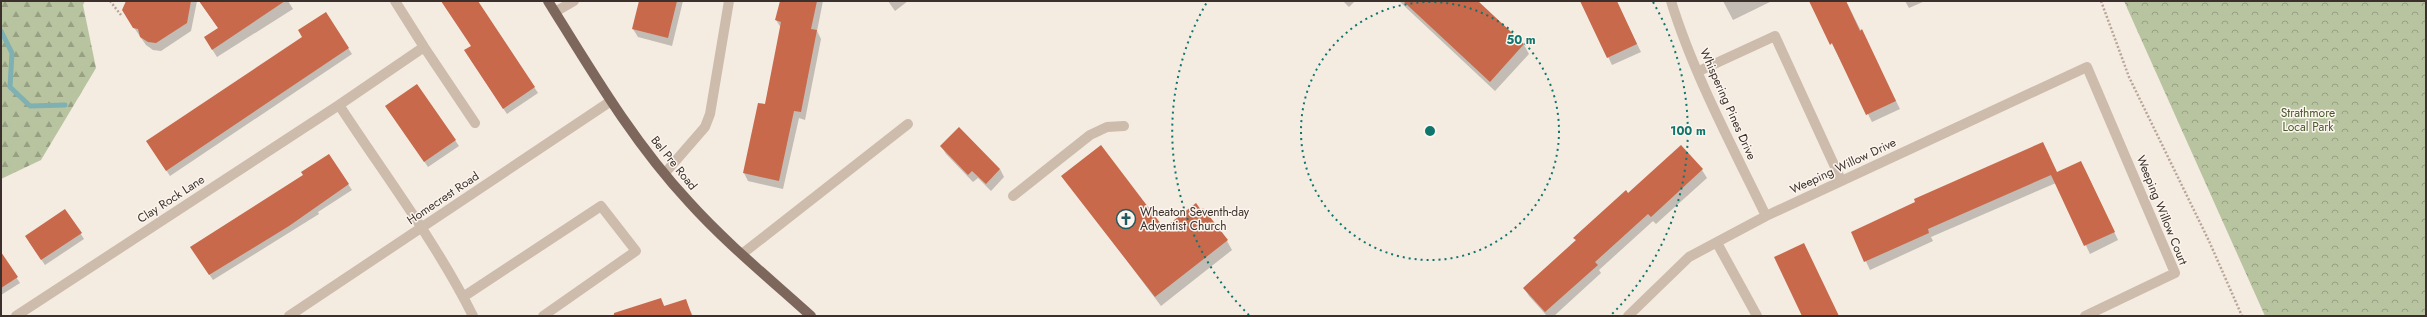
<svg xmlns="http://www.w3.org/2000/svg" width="2427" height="317" font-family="Jost,sans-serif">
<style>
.forest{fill:url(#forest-firs)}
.park{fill:url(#park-crowns)}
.shadow{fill:#0003}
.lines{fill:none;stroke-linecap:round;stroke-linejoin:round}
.stream{stroke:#7fb0b2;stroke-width:5}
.building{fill:#c8694b}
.path{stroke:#b9a596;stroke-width:2.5;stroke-dasharray:2 2;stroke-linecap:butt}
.minor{stroke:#cdbbac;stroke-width:10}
.major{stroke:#7d675c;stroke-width:10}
.ring{fill:none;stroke:#0f766e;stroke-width:2;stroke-dasharray:2 4}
.labels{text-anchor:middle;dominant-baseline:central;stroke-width:3;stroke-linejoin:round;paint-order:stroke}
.street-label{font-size:12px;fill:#3b302b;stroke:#fbf5ee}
.park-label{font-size:12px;fill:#4a5a2e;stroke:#fbf5ee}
.poi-label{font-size:12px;fill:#3b302b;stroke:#fbf5ee;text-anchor:start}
.centre{fill:#0f766e;stroke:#fbf5ee;stroke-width:2}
.ring-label{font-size:12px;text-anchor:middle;font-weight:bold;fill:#0f766e;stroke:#fbf5ee;stroke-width:3;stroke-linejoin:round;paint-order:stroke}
</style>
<defs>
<pattern id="forest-firs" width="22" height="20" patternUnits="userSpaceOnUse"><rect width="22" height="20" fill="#b8c4a0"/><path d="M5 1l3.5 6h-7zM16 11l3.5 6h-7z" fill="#97a083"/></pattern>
<pattern id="park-crowns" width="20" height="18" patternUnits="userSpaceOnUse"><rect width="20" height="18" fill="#b8c4a0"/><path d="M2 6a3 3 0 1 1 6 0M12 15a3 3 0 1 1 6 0" fill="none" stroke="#97a083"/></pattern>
</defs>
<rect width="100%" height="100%" fill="#f4ebe1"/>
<path class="forest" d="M 1,1 L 85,1 L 83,5 L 96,68 L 41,160 L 1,179 Z"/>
<path class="park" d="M 2124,1 L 2426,1 L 2426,316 L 2265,316 Z"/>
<path class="shadow" d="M 130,1 L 197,1 L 191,31 L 161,51 L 153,50 L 146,45 L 128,19 Z
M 199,1 L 288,1 L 293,9 L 217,57 L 210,46 L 219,29 Z
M 441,1 L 477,1 L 538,93 L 507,114 L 468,56 L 465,51 L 472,46 Z
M 640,1 L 683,1 L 672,46 L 638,37 L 633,29 Z
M 781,1 L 823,1 L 817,31 L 821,39 L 805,120 L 799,118 L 783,189 L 748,181 L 744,173 L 765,106 L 781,28 L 776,20 Z
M 888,1 L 908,1 L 895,11 Z
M 1343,1 L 1355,1 L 1349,7 Z
M 1399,1 L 1476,1 L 1524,45 L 1529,54 L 1495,91 Z
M 1581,1 L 1616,1 L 1641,52 L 1612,65 Z
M 1723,1 L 1772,1 L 1733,20 Z
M 1810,1 L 1846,1 L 1900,109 L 1872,122 Z
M 1905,1 L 1925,1 L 1909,8 Z
M 348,48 L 352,54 L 170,176 L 151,147 Z
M 417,85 L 459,146 L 428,167 L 390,111 Z
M 941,146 L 1000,169 L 1004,177 L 991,191 L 978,178 L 973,182 L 946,154 Z
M 1702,170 L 1707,178 L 1656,224 L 1653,221 L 1599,270 L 1601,273 L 1554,316 L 1547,316 L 1529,296 L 1524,288 L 1576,241 L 1575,238 L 1628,194 Z
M 2085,170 L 2118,240 L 2090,254 L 2056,183 L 1931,237 L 1933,241 L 1870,270 L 1852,232 L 1917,203 L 2057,173 Z
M 1063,176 L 1164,229 L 1227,241 L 1232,250 L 1161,306 Z
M 348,184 L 352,190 L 318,212 L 319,214 L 213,280 L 195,253 Z
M 65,210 L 84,239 L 45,265 L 29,242 Z
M 1,254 L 20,283 L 1,295 Z
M 660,299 L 665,307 L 685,300 L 693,316 L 609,316 Z"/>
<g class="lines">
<path class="stream" d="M 1,31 L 12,53 L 10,87 L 30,106 L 65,105"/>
</g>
<path class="building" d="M 126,1 L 191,1 L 187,23 L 156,43 L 148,42 L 140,37 L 138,29 L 133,28 L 122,10 Z
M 199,1 L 285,1 L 212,50 L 204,37 L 218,28 Z
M 441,1 L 478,1 L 535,87 L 503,109 L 464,50 L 471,46 Z
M 639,1 L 677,1 L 668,38 L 632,29 Z
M 780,1 L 817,1 L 811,29 L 817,30 L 801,112 L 794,111 L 779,181 L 743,173 L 758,103 L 765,104 L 781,22 L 775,20 Z
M 1403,1 L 1478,1 L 1524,44 L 1490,82 Z
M 1580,1 L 1617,1 L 1637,44 L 1607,58 Z
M 1809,1 L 1846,1 L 1860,31 L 1862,29 L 1896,101 L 1866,115 L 1832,43 L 1830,45 Z
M 326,12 L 349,48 L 166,171 L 146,141 L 302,37 L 298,30 Z
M 417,84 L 456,140 L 424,162 L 385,106 Z
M 959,127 L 1000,169 L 986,184 L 972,171 L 968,175 L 940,146 Z
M 2043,142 L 2057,172 L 2081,161 L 2115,232 L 2084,246 L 2051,175 L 1928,229 L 1929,233 L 1864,262 L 1851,232 L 1915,202 L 1914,199 Z
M 1101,145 L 1164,228 L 1196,203 L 1201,210 L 1203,208 L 1228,240 L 1155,297 L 1061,176 Z
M 1681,145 L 1703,169 L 1651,217 L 1648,214 L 1595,262 L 1598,265 L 1545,312 L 1523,288 L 1576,240 L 1573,238 L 1626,190 L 1628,193 Z
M 329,154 L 349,184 L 289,226 L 209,275 L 190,247 L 303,175 L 301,172 Z
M 65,209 L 82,233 L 41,260 L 25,236 Z
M 1804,243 L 1839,316 L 1802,316 L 1774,257 Z
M 1,252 L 18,277 L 1,288 Z
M 661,298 L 664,306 L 686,299 L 692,316 L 614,316 L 614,313 Z"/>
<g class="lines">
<path class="path" d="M 110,1 L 121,15
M 2101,1 L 2129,77 L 2209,241 L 2242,316"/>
<path class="minor" d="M 395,1 L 424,47
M 1671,1 C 1693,73 1733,148 1766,216
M 555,12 L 574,1
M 1699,71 L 1775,36 L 1841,180
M 339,105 L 424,47 L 475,123
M 665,173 L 705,127 L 710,114 L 729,1
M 1013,196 L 1090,135 L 1107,127 L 1124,126
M 1717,243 L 1757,316
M 742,254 L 908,124
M 463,297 L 601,206 L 636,251 L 543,316
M 16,316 L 339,105 C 384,174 436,242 473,316
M 289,316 L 611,101
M 1628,316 L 1689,257 L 1766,216 L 2087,67 L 2175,273 L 2085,316"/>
<path class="major" d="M 548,1 C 591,70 633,142 689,202 C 726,243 770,279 811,316"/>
</g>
<g class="ring">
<circle cx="1430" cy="131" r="129"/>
<path d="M1249 315A258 258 0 0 1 1207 2M1653 2A258 258 0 0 1 1611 315"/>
</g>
<defs>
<symbol id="church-ring" viewBox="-11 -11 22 22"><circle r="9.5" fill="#fbf5ee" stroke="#1f5a5e" stroke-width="1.5"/><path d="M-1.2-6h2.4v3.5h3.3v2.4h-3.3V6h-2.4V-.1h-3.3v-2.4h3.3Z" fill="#1f5a5e"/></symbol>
</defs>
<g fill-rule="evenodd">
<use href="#church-ring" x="1115" y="208" width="22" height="22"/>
</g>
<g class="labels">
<g class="street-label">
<text transform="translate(1728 104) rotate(66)">Whispering Pines Drive</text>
<text transform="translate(674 163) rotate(51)">Bel Pre Road</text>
<text transform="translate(1843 166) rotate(-25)">Weeping Willow Drive</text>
<text transform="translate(443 198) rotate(-34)">Homecrest Road</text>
<text transform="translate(171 199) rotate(-33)">Clay Rock Lane</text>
<text transform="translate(2162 210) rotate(68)">Weeping Willow Court</text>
</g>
<g class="park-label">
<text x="2308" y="113">Strathmore<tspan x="2308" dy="14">Local Park</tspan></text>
</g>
<g class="poi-label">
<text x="1140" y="212">Wheaton Seventh-day<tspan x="1140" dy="14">Adventist Church</tspan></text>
</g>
</g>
<circle cx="1430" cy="131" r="6" class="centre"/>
<g class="ring-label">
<text x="1521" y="44">50 m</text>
<text x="1688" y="135">100 m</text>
</g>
<rect width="2427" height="317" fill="none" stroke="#3b302b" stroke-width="4"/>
</svg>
